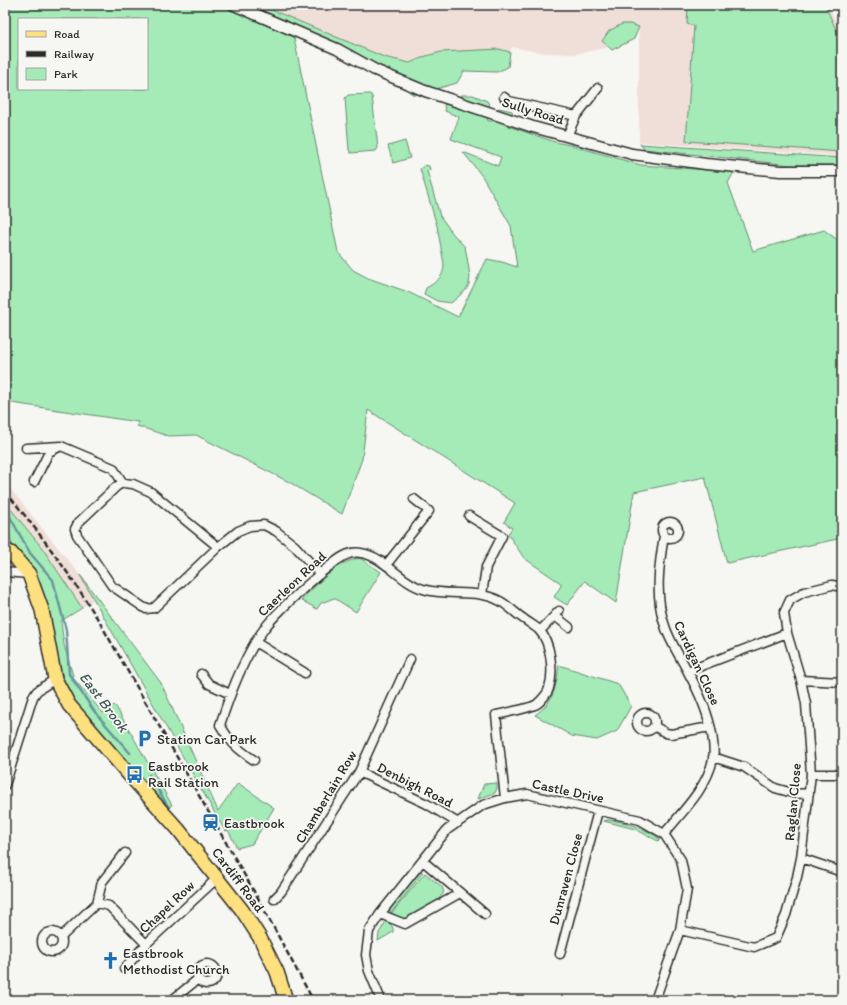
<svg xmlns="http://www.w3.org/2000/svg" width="847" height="1005" font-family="Itim,sans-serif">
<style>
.built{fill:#f0dfd8}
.green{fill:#a4ebb7;stroke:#688b71;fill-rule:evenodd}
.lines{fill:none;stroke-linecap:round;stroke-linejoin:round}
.stream{stroke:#66969e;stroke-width:2.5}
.minor-casing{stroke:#2b2b2b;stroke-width:11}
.tertiary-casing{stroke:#2b2b2b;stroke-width:13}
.primary-casing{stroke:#2b2b2b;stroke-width:16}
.minor{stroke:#f6f6f2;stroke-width:8}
.tertiary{stroke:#f6f6f2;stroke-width:10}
.primary{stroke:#fde080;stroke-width:13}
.rail{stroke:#2b2b2b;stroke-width:2.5;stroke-dasharray:6 3;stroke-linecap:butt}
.labels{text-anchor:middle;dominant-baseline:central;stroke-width:3.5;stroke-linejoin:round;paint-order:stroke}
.street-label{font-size:14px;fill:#2b2b2b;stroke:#f6f6f2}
.poi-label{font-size:14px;fill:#2b2b2b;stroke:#f6f6f2;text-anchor:start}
.water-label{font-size:15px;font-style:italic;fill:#44585b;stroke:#f6f6f2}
</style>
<rect width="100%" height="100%" fill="#f6f6f2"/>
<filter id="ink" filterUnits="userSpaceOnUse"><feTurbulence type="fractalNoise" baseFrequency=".025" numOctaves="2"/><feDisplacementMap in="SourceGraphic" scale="8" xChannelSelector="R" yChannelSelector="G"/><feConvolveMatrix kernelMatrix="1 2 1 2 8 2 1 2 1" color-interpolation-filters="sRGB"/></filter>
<g filter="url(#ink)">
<path class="built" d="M 260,5 L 828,5 L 842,33 L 842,156 L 639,142 L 639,30 L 605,48 L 576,54 L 543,53 L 512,47 L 510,51 L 474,50 L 444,54 L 410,63 L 384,57 Z
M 5,482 L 80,575 L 94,599 L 82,608 L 43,549 L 5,502 Z"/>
<path class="green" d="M 5,5 L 221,5 L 273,26 L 294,38 L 338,252 L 353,270 L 368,278 L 408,292 L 458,317 L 487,259 L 502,262 L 517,267 L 511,226 L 482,176 L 463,152 L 498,166 L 501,157 L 451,139 L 459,117 L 445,111 L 444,105 L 446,103 L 457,104 L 461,95 L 473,95 L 487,101 L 490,106 L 486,112 L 488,121 L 494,121 L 493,113 L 499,108 L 512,111 L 514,119 L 508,126 L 555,142 L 570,145 L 641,165 L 734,172 L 728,183 L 753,251 L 824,230 L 842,243 L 842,538 L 727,563 L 705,477 L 634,492 L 616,603 L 585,581 L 567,605 L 554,597 L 562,584 L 524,558 L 508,534 L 512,528 L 504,522 L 515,503 L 368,410 L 362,459 L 342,514 L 289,482 L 196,435 L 168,436 L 137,426 L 138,422 L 5,402 ZM 19,19 L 147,19 L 147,89 L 19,89 Z
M 251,5 L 260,5 L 384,57 L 410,63 L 426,56 L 441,52 L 499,49 L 510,52 L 508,67 L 497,72 L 464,71 L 457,83 L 414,95 C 363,59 307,32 251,5 Z
M 688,5 L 825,5 L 842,43 L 842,152 L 686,141 L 694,26 L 687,24 Z
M 622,24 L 630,24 L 639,27 L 634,39 L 612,50 L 602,41 L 609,31 Z
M 370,94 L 372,96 L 378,148 L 376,151 L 351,153 L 349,150 L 345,98 L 348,95 Z
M 405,141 L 410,158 L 393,163 L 388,146 Z
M 640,144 L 842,158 L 842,165 L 791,165 L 644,149 Z
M 425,165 L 429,166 L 430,170 L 427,171 L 440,216 L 453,234 L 465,247 L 467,257 L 470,276 L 469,284 L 466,290 L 451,303 L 437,301 L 424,294 L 426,288 C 437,282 444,277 444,264 L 437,226 L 420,169 Z
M 5,502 L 43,549 L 82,608 L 61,621 L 64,645 L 74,679 L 103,713 L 114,705 L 116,707 L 172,805 L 167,808 L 76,703 L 64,680 L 60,666 L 49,615 L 37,578 L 28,563 L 13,548 L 5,521 Z
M 360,558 L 381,572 L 356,612 L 334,598 L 321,603 L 317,609 L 301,600 C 318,584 336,562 360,558 Z
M 80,575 L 161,683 L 218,811 L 238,783 L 274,808 L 252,844 L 237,848 L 228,830 L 225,831 Z
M 559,665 L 618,684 L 631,706 L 617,731 L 597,740 L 572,736 L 535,715 C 554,702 556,687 559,665 Z
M 497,783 L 497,788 L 495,793 L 478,799 L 484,784 Z
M 607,820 C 623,820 647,829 660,839 L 658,841 L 656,840 L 635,829 L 604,821 Z
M 421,872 L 423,872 L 391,913 L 390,910 L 391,905 L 415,876 Z
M 425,873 L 442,887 L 444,892 C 438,904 416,914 403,919 L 391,914 Z
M 386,921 C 390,923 394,927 393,932 L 378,941 L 379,933 Z"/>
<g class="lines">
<path class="stream" d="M 5,508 L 30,553 L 53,580 L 66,630 L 69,674 L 94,711 L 130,753
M 149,775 L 169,808"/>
<defs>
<path id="minor" d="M 504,97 L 509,101 L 576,116
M 567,136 L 576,116 L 598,88
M 26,448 L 61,446 L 113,468 L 123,483
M 34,482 L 49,452 L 59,447
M 469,516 L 502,536 L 486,567 L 482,595
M662 530a8 8 0 1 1 16 0a8 8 0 1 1-16 0Z
M 218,547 L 151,492 L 133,484 L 123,483 L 117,486 L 78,523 L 75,529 L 77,535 L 112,586 L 146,609 L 154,608 L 218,547 L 238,531 L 250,526 L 264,525 L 276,531 L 295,546 L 320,574
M 386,565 L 429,511 L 414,499
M 5,572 L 29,574
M 555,616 L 569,627
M 540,631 L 559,611
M 255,642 L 305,673
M 688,671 L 787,633
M 201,674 L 209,684 L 230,694
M 801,680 L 842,682
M637 722a9 9 0 1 1 18 0a9 9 0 1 1-18 0Z
M 654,726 L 666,733 L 671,734 L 710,727
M 713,757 L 744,767 L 775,788 L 796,794 L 809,793
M 254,760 C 236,748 231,743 220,725 C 230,694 244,656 264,629 C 278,610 304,588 322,572 C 333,564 346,550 361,553 C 384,556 401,583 423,589 C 448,597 476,588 500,601 C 509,606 516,614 524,619 C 529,623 535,626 539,630 C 551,642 554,672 549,688 C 548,693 541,701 537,704 C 532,708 504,713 496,715 L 505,798
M 359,772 L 427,804 L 458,823
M 811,774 L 842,774
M 5,785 L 33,697 L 37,691 L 55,679
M 664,834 C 682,812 707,788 713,759 C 715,751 713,742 712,734 C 708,712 699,692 688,672 C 680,656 669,641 664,623 C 655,595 659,564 664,536
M 801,858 L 842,872
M 423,861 L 485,914
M 274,899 L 281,892 L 359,772 L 410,659
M 97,903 L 102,882 L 125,853
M 380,914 L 405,924 L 460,893
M 680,930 L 754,947 L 776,938 L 786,915 L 797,877 L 801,858 L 811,774 L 806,704 L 801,680 L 787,633 L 784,613 L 790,600 L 804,592 L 832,585 L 842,587
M42 942a10 10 0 1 1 20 0a10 10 0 1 1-20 0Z
M 61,937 L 97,903 L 109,906 L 146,944
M 560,954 L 598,811
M197 974a10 10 0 1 1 20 0a10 10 0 1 1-20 0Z
M 124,969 L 146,944 L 212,883
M 172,1000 L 198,979
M 381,1000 L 369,971 L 366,955 L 369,931 L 380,914 L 447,830 L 483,805 L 505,798 L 527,794 L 640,820 L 664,834 L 681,860 L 687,889 L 680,930 L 655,1000"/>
<path id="tertiary" d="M 234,5 L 337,49 L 375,70 L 425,91 L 533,127 L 632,154 L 706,164 L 780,171 L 842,171"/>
<path id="primary" d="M 5,550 L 11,553 L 29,574 L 42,610 L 55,679 L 69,705 L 131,777 L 178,829 L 242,910 L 260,938 L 277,972 L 286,1000"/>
</defs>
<use href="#minor" class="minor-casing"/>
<use href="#tertiary" class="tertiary-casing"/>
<use href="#primary" class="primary-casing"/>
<use href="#minor" class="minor"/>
<use href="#tertiary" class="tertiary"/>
<use href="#primary" class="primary"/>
<path class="rail" d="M 5,491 C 40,533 70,574 99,621 L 256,895 L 313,1000"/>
</g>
</g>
<defs>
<symbol id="parking-bare" viewBox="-9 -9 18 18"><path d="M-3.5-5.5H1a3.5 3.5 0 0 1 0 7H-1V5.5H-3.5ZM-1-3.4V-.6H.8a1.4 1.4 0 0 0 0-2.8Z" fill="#1f6fb2" stroke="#f6f6f2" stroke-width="2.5" paint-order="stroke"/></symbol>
<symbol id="bus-bare" viewBox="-9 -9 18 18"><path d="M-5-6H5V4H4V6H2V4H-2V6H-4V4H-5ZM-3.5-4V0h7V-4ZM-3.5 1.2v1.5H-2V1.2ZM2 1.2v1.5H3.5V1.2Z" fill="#1f6fb2" stroke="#f6f6f2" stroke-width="2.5" paint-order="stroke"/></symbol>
<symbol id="station-bare" viewBox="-9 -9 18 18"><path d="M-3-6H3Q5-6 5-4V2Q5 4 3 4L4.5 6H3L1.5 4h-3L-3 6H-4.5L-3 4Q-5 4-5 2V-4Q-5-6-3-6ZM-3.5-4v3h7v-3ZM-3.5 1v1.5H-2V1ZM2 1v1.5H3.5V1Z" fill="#1f6fb2" stroke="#f6f6f2" stroke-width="2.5" paint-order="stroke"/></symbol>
<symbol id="church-bare" viewBox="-9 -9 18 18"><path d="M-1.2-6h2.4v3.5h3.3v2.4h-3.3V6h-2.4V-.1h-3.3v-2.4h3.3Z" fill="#1f6fb2" stroke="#f6f6f2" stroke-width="2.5" paint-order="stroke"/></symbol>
</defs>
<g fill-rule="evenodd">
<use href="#parking-bare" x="132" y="726" width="25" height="25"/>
<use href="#bus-bare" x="122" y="762" width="25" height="25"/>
<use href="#station-bare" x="198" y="810" width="25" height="25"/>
<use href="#church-bare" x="98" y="948" width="25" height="25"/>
</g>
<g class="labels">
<g class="street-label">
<text transform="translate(533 111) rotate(17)">Sully Road</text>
<text transform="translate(292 584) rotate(-43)">Caerleon Road</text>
<text transform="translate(697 663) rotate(65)">Cardigan Close</text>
<text transform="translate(415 785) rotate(27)">Denbigh Road</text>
<text transform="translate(568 791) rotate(12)">Castle Drive</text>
<text transform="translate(326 797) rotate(-59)">Chamberlain Row</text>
<text transform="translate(793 802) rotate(-85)">Raglan Close</text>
<text transform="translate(566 879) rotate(-75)">Dunraven Close</text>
<text transform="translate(238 880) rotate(53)">Cardiff Road</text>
<text transform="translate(167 907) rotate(-43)">Chapel Row</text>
</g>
<g class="poi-label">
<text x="157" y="739">Station Car Park</text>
<text x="148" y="766">Eastbrook<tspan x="148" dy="16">Rail Station</tspan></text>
<text x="224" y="823">Eastbrook</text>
<text x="123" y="953">Eastbrook<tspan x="123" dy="16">Methodist Church</tspan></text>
</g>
<g class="water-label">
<text transform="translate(104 702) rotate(53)">East Brook</text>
</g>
</g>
<rect width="847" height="1005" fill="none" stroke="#f6f6f2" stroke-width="20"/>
<rect x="10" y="10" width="827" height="985" fill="none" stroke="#2b2b2b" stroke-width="1.5" filter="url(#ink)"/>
<rect x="18" y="18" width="130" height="72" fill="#f6f6f2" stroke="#a5a5a2"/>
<rect x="26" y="31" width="20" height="6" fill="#fde080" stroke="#a5a5a2"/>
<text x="54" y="38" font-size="12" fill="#2b2b2b">Road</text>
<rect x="26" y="51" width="20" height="6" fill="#2b2b2b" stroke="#a5a5a2"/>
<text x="54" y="58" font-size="12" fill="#2b2b2b">Railway</text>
<rect x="26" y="68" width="20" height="12" fill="#a4ebb7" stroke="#a5a5a2"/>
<text x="54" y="78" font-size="12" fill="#2b2b2b">Park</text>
</svg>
